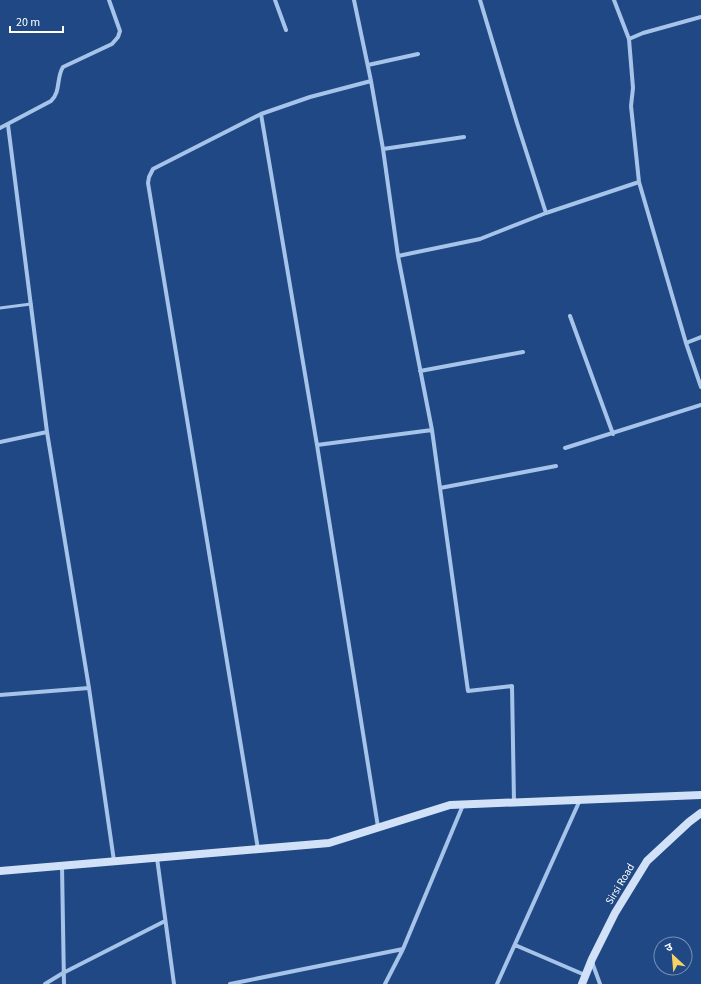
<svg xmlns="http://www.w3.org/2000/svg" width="701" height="984" font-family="'Source Sans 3','Noto Sans Devanagari',sans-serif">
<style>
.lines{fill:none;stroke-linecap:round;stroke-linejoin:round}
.lane{stroke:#a6c3e9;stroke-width:3}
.street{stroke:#a6c3e9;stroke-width:4}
.secondary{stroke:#d1e1f7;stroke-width:8}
.labels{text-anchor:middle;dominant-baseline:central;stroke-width:3;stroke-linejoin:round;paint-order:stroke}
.street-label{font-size:11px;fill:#fff;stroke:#1f4884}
</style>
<rect width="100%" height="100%" fill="#1f4884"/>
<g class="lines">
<path class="lane" d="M 0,308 L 31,304"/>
<path class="street" d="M 275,0 L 286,30
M 354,0 L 371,81 L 383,149 L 398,256 L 432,430 L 468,691 L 512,686 L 514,802
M 480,0 L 517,123 L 546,213
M 614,0 L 629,39 L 633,88 L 631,106 L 639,182 L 686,343 L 701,387
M 629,39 L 643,33 L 701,17
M 368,65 L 418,54
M 261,114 L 317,445 L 378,827
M 8,125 L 47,432 L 89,688 L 114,861
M 0,128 L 51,101 C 61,92 56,78 63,67 L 112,44 L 118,37 L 120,31 L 109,0
M 383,149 L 464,137
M 398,256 L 480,239 L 546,213 L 639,182
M 570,316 L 613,434
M 686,343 L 701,337
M 420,371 L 523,352
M 0,442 L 47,432
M 317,445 L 432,430
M 565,448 L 701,405
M 440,488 L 556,466
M 0,695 L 89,688
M 258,849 L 148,183 L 149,177 L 153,169 L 261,114 L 310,97 L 371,81
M 157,858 L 174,984
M 62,866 L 64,984
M 515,945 L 585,975
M 592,962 L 600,984
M 45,984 L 63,973 L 165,921
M 230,984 L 403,949
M 385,984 L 403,949 L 463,805
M 497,984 L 580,800"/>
<path class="secondary" d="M 0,871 L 329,843 L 450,805 L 701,795
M 582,984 L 592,959 L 615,913 L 647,861 L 689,822 L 701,813"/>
</g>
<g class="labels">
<g class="street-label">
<text transform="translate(620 884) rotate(-59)">Sirsi Road</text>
</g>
</g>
<g transform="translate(673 956) rotate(334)"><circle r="19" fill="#1f4884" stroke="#7991b5"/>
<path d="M0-3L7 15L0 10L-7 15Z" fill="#f8d165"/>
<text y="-6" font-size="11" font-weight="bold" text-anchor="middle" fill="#ffffff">उ</text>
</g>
<path d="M10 26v6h53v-6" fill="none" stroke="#ffffff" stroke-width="2"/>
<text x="16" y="26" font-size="12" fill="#ffffff" stroke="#1f4884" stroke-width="3" paint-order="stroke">20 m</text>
</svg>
